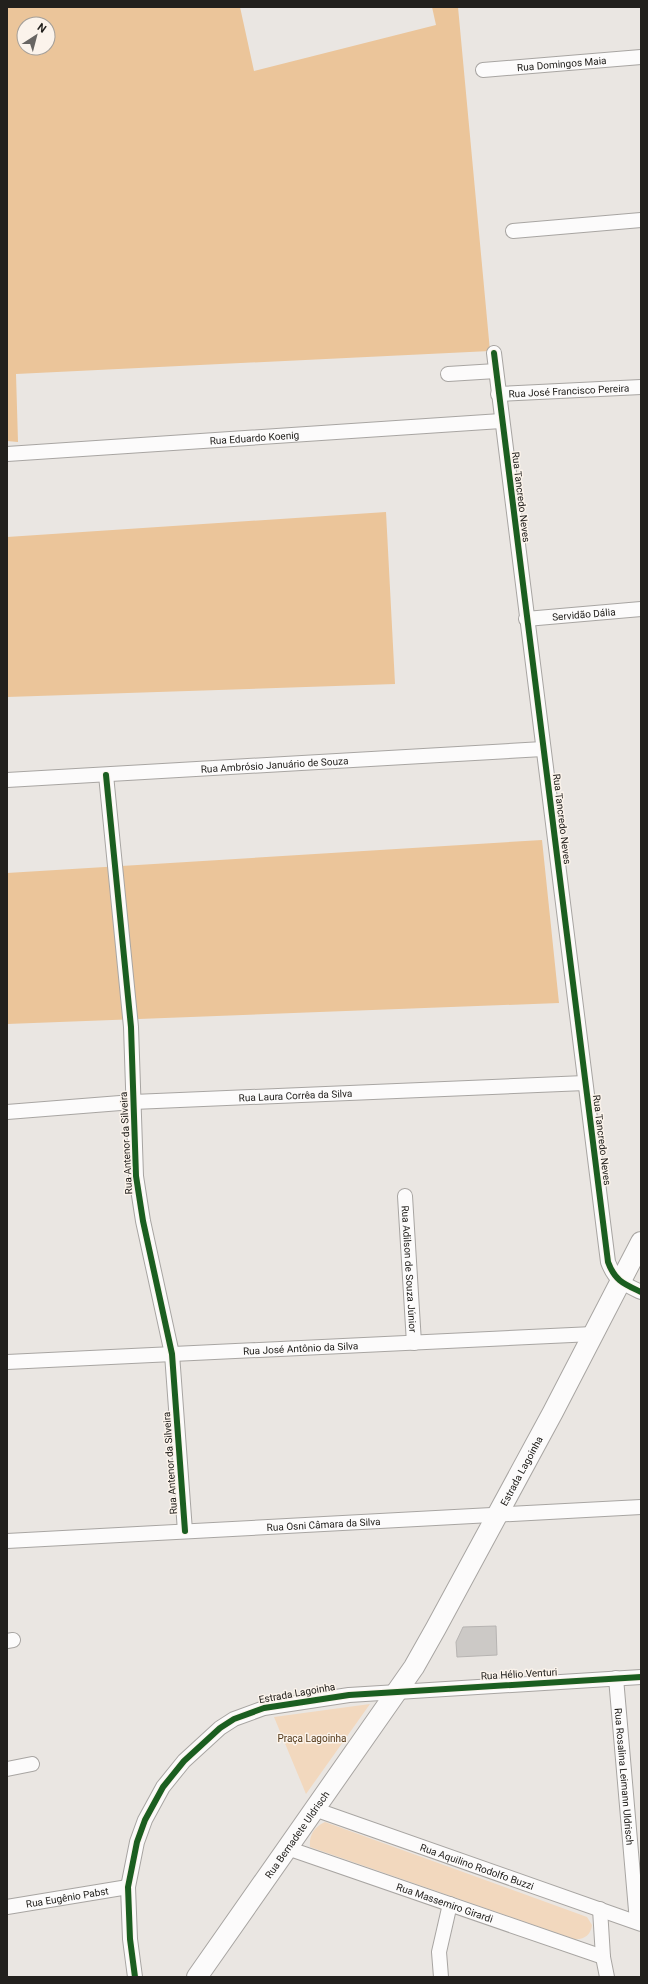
<svg xmlns="http://www.w3.org/2000/svg" width="648" height="1984" font-family="Roboto,sans-serif">
<style>
.green{fill:#f2d8be}
.forest{fill:#ebc59a;fill-rule:evenodd}
.building{fill:#ccc9c6;stroke:#b7b4b2}
.lines{fill:none;stroke-linecap:round;stroke-linejoin:round}
.street-casing{stroke:#a8a5a2;stroke-width:16}
.secondary-casing{stroke:#a8a5a2;stroke-width:22}
.street{stroke:#fcfbfb;stroke-width:14}
.secondary{stroke:#fcfbfb;stroke-width:20}
.cycleway-casing{stroke:#fbf3eb;stroke-width:8}
.cycleway{stroke:#1b5e20;stroke-width:6}
.labels{text-anchor:middle;dominant-baseline:central;stroke-width:3;stroke-linejoin:round;paint-order:stroke}
.street-label{font-size:10px;fill:#22201d;stroke:#fbf3eb}
.park-label{font-size:10px;fill:#523717;stroke:#fbf3eb}
</style>
<rect width="100%" height="100%" fill="#eae6e2"/>
<path class="green" d="M 370,1704 L 306,1794 L 274,1717 Z
M 325,1822 L 587,1917 L 592,1925 C 591,1935 584,1940 574,1939 L 310,1847 C 309,1835 314,1827 325,1822 Z"/>
<path class="forest" d="M 7,7 L 240,7 L 254,71 L 436,25 L 432,7 L 458,7 L 490,351 L 16,374 L 18,442 L 7,441 ZM 24,24 L 48,24 L 48,48 L 24,48 Z
M 386,512 L 395,684 L 7,697 L 7,537 Z
M 542,840 L 559,1003 L 7,1024 L 7,873 Z"/>
<path class="building" d="M 496,1626 L 497,1655 L 457,1657 L 456,1642 L 463,1627 Z"/>
<g class="lines">
<defs>
<g id="street">
<path id="s1" d="M 483,70 L 641,57"/>
<path d="M 513,231 L 641,220"/>
<path d="M 494,353 L 608,1262 C 615,1281 624,1284 641,1292"/>
<path d="M 448,374 L 496,371"/>
<path id="s2" d="M 498,394 L 641,387"/>
<path id="s3" d="M 7,454 L 501,421"/>
<path id="s4" d="M 526,619 L 641,609"/>
<path d="M 106,775 L 131,1027 L 136,1176 L 143,1221 L 172,1354 L 185,1531"/>
<path id="s5" d="M 7,780 L 543,749"/>
<path id="s6" d="M 7,1112 L 133,1102 L 585,1083"/>
<path id="s7" d="M 405,1196 L 414,1343"/>
<path id="s8" d="M 7,1362 L 593,1334"/>
<path id="s9" d="M 7,1541 L 641,1507"/>
<path d="M 7,1641 L 13,1640"/>
<path id="s10" d="M 616,1678 L 637,1922"/>
<path d="M 7,1769 L 32,1764"/>
<path id="s11" d="M 314,1809 L 641,1924"/>
<path id="s12" d="M 287,1848 L 603,1957"/>
<path id="s13" d="M 7,1907 L 128,1887"/>
<path d="M 600,1909 L 603,1957 L 607,1977"/>
<path d="M 135,1977 L 130,1939 L 128,1887 L 137,1842 L 145,1820 L 163,1787 L 184,1761 L 220,1728 L 234,1719 L 264,1708 L 349,1695 L 641,1677"/>
<path d="M 441,1977 L 439,1952 L 450,1904"/>
</g>
<g id="secondary">
<path id="s14" d="M 197,1977 L 414,1667 L 436,1628 L 553,1412 L 641,1242"/>
</g>
</defs>
<use href="#street" class="street-casing"/>
<use href="#secondary" class="secondary-casing"/>
<use href="#street" class="street"/>
<use href="#secondary" class="secondary"/>
<defs>
<path id="cycleway" d="M 494,353 L 608,1262 C 615,1281 624,1284 641,1292
M 106,775 L 131,1027 L 136,1176 L 143,1221 L 172,1354 L 185,1531
M 135,1977 L 130,1939 L 128,1887 L 137,1842 L 145,1820 L 163,1787 L 184,1761 L 220,1728 L 234,1719 L 264,1708 L 349,1695 L 641,1677"/>
</defs>
<use href="#cycleway" class="cycleway-casing"/>
<use href="#cycleway" class="cycleway"/>
</g>
<g class="labels">
<g class="street-label">
<text stroke="none"><textPath href="#s1" startOffset="79">Rua Domingos Maia</textPath></text>
<text stroke="none"><textPath href="#s2" startOffset="71">Rua José Francisco Pereira</textPath></text>
<text stroke="none"><textPath href="#s3" startOffset="248">Rua Eduardo Koenig</textPath></text>
<text transform="translate(521 497) rotate(83)">Rua Tancredo Neves</text>
<text stroke="none"><textPath href="#s4" startOffset="58">Servidão Dália</textPath></text>
<text stroke="none"><textPath href="#s5" startOffset="268">Rua Ambrósio Januário de Souza</textPath></text>
<text transform="translate(562 819) rotate(83)">Rua Tancredo Neves</text>
<text stroke="none"><textPath href="#s6" startOffset="289">Rua Laura Corrêa da Silva</textPath></text>
<text transform="translate(602 1140) rotate(83)">Rua Tancredo Neves</text>
<text transform="translate(126 1143) rotate(-93)">Rua Antenor da Silveira</text>
<text stroke="none"><textPath href="#s7" startOffset="73">Rua Adilson de Souza Júnior</textPath></text>
<text stroke="none"><textPath href="#s8" startOffset="294">Rua José Antônio da Silva</textPath></text>
<text transform="translate(170 1463) rotate(-94)">Rua Antenor da Silveira</text>
<text stroke="none"><textPath href="#s14" startOffset="602">Estrada Lagoinha</textPath></text>
<text stroke="none"><textPath href="#s9" startOffset="317">Rua Osni Câmara da Silva</textPath></text>
<text transform="translate(519 1674) rotate(-3)">Rua Hélio Venturi</text>
<text transform="translate(297 1693) rotate(-10)">Estrada Lagoinha</text>
<text stroke="none"><textPath href="#s10" startOffset="99">Rua Rosalina Leimann Uldrisch</textPath></text>
<text stroke="none"><textPath href="#s14" startOffset="174">Rua Bernadete Uldrisch</textPath></text>
<text stroke="none"><textPath href="#s11" startOffset="173">Rua Aquilino Rodolfo Buzzi</textPath></text>
<text stroke="none"><textPath href="#s13" startOffset="61">Rua Eugênio Pabst</textPath></text>
<text stroke="none"><textPath href="#s12" startOffset="167">Rua Massemiro Girardi</textPath></text>
</g>
<g class="park-label">
<text x="312" y="1738">Praça Lagoinha</text>
</g>
</g>
<rect width="648" height="1984" fill="none" stroke="#22201d" stroke-width="16"/>
<g transform="translate(36 36) rotate(36)"><circle r="19" fill="#fbf3eb" stroke="#a49f99"/>
<path d="M0-3L7 15L0 10L-7 15Z" fill="#686562"/>
<text y="-6" font-size="11" font-weight="bold" text-anchor="middle" fill="#22201d">N</text>
</g>
</svg>
